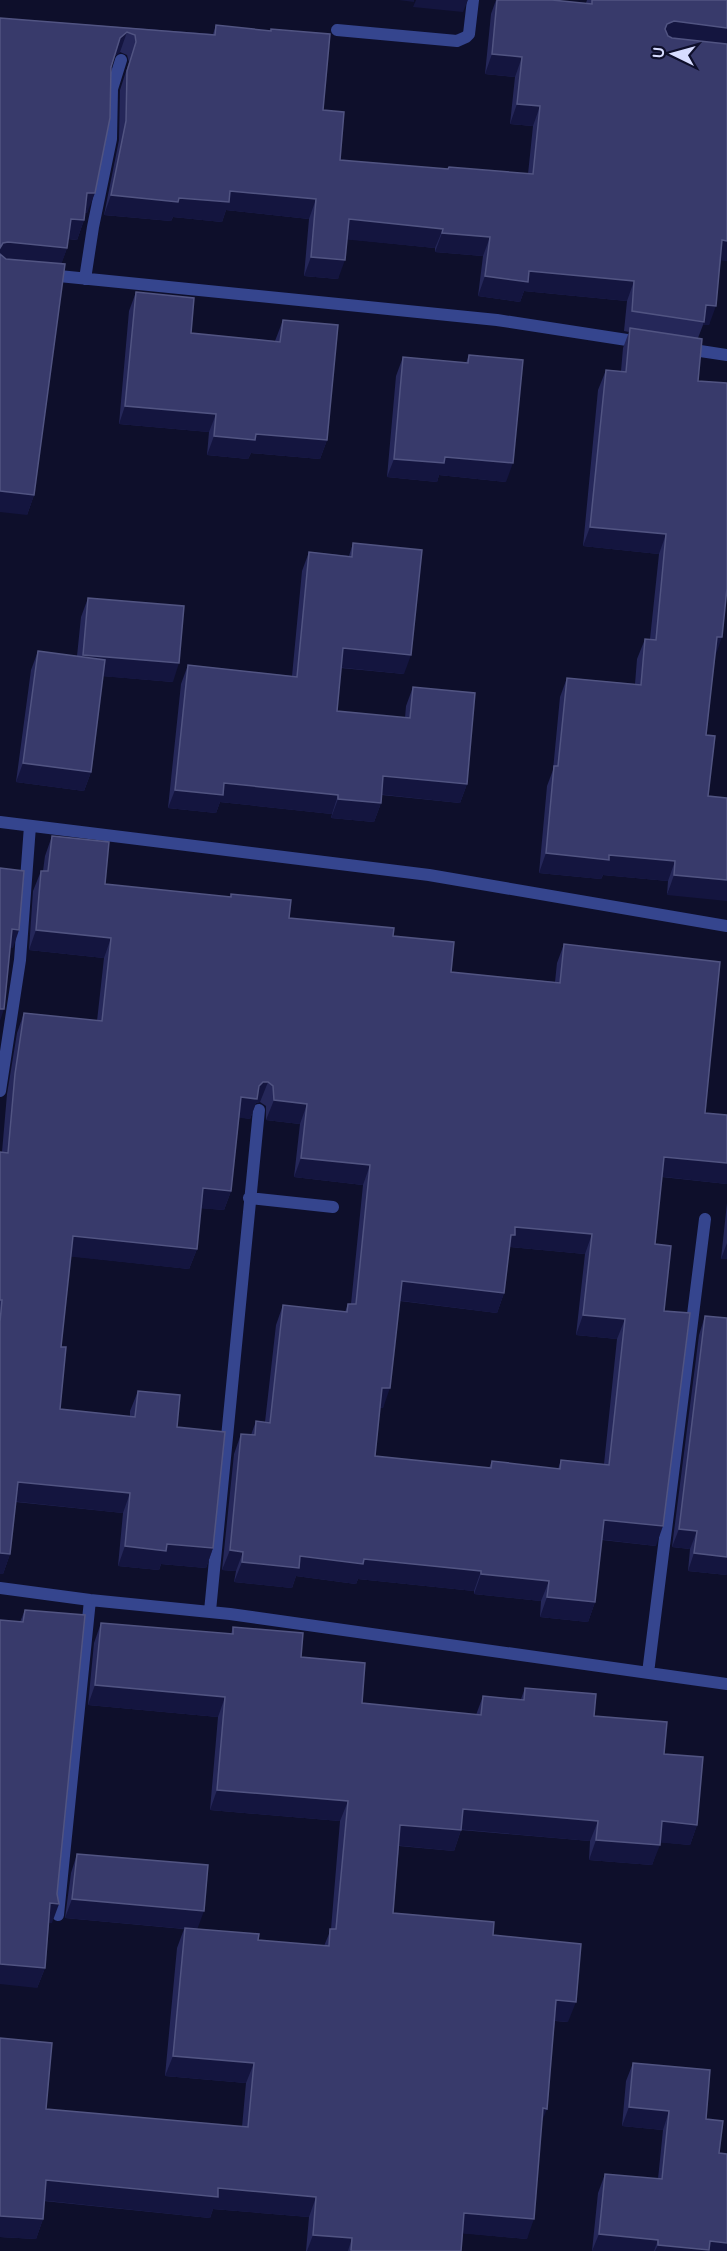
<svg xmlns="http://www.w3.org/2000/svg" width="727" height="2251" font-family="Quicksand,sans-serif">
<style>
.lines{fill:none;stroke-linecap:round;stroke-linejoin:round}
.minor{stroke:#35458e;stroke-width:12}
.wall{fill:#252759;fill-rule:evenodd}
.shaded-wall{fill:#14153f}
.building{fill:#383a6b;stroke:#515482;stroke-width:1.5;fill-rule:evenodd}
</style>
<rect width="100%" height="100%" fill="#0e0f2b"/>
<g class="lines">
<path class="minor" d="M 337,30 L 457,41 L 466,37 L 469,34 L 473,0
M 49,275 L 497,320 L 640,342
M 85,279 L 93,227 L 111,139 L 112,89 L 121,60
M 687,349 L 727,355
M 0,822 L 429,875 L 727,926
M 0,1091 L 20,960 L 30,826
M 249,1198 L 333,1207
M 0,1588 L 90,1600 L 230,1614 L 727,1684
M 210,1611 L 259,1110
M 648,1673 L 705,1219
M 58,1915 L 90,1600"/>
</g>
<path class="wall" d="M 496,0 L 552,0 L 586,3 L 587,0 L 727,0 L 721,260 L 709,325 L 703,325 L 698,338 L 698,381 L 715,657 L 706,735 L 708,796 L 667,895 L 668,881 L 603,875 L 601,879 L 539,873 L 547,786 L 553,770 L 560,697 L 567,678 L 635,684 L 637,659 L 645,639 L 650,639 L 659,554 L 583,546 L 598,390 L 606,370 L 621,371 L 623,348 L 629,332 L 624,331 L 627,301 L 524,291 L 520,302 L 478,296 L 483,256 L 435,252 L 435,248 L 347,239 L 338,279 L 304,276 L 309,219 L 226,210 L 222,222 L 173,217 L 171,221 L 104,215 L 119,140 L 120,90 L 129,62 L 127,55 L 120,52 L 115,56 L 111,67 L 87,213 L 85,213 L 84,220 L 77,240 L 68,239 L 67,248 L 61,264 L 34,495 L 27,515 L 0,18 L 213,34 L 216,25 L 270,31 L 271,29 L 323,110 L 340,160 L 448,169 L 449,167 L 528,174 L 533,126 L 510,124 L 515,77 L 485,74 L 491,14 Z
M 136,292 L 191,333 L 275,341 L 283,320 L 327,440 L 320,459 L 251,453 L 248,459 L 207,455 L 209,432 L 119,424 L 129,311 Z
M 469,355 L 506,482 L 439,475 L 437,482 L 387,477 L 396,376 L 403,357 L 466,363 Z
M 353,543 L 404,674 L 341,668 L 337,711 L 405,718 L 406,706 L 413,687 L 467,784 L 460,803 L 382,795 L 381,803 L 374,822 L 331,818 L 332,814 L 220,802 L 216,813 L 168,808 L 181,684 L 188,665 L 292,676 L 302,571 L 309,552 L 349,556 Z
M 88,598 L 173,682 L 103,676 L 91,772 L 84,791 L 16,782 L 31,670 L 38,651 L 77,656 L 81,617 Z
M 52,836 L 105,884 L 230,897 L 231,894 L 289,918 L 393,936 L 451,972 L 555,982 L 557,963 L 564,944 L 705,1113 L 727,1115 L 727,1184 L 662,1177 L 655,1244 L 664,1311 L 656,1546 L 602,1540 L 595,1602 L 588,1622 L 540,1617 L 541,1601 L 474,1594 L 474,1591 L 358,1579 L 356,1584 L 296,1576 L 292,1588 L 234,1582 L 236,1571 L 222,1570 L 234,1454 L 241,1434 L 251,1435 L 256,1421 L 265,1422 L 276,1325 L 283,1305 L 345,1312 L 348,1304 L 351,1304 L 363,1185 L 294,1177 L 300,1124 L 266,1120 L 266,1106 L 260,1102 L 256,1103 L 250,1119 L 239,1117 L 231,1191 L 224,1210 L 201,1208 L 197,1249 L 189,1269 L 70,1256 L 61,1347 L 60,1409 L 130,1417 L 130,1411 L 138,1391 L 177,1427 L 213,1548 L 206,1568 L 161,1564 L 159,1570 L 118,1566 L 123,1513 L 16,1502 L 10,1554 L 3,1574 L 0,1574 L 0,1152 L 2,1152 L 7,1094 L 17,1033 L 24,1013 L 97,1021 L 104,958 L 29,950 L 33,891 L 41,871 L 43,871 L 45,856 ZM 510,1247 L 585,1254 L 576,1335 L 617,1339 L 604,1464 L 561,1460 L 558,1469 L 492,1461 L 489,1468 L 375,1456 L 380,1408 L 383,1408 L 400,1301 L 497,1313 L 504,1293 L 509,1251 Z
M 727,1203 L 727,1259 L 721,1259 Z
M 705,1316 L 727,1575 L 688,1571 L 690,1549 L 672,1547 L 699,1335 Z
M 25,1610 L 52,1923 L 49,1923 L 45,1968 L 37,1988 L 20,1622 Z
M 101,1623 L 231,1634 L 233,1627 L 301,1657 L 362,1703 L 476,1715 L 483,1696 L 521,1699 L 525,1688 L 594,1716 L 664,1754 L 697,1825 L 690,1845 L 660,1842 L 652,1865 L 589,1860 L 590,1841 L 461,1830 L 454,1851 L 399,1846 L 393,1913 L 493,1935 L 568,2022 L 555,2021 L 527,2239 L 463,2233 L 461,2251 L 306,2251 L 309,2217 L 213,2209 L 210,2218 L 44,2201 L 43,2219 L 36,2239 L 0,2237 L 0,2038 L 46,2109 L 242,2127 L 246,2083 L 165,2076 L 177,1948 L 184,1929 L 65,1918 L 71,1873 L 77,1854 L 197,1929 L 258,1940 L 324,1946 L 331,1929 L 340,1821 L 210,1810 L 218,1717 L 88,1705 L 94,1643 Z
M 633,2063 L 706,2119 L 719,2153 L 727,2251 L 592,2251 L 598,2193 L 605,2174 L 658,2179 L 663,2130 L 622,2126 L 626,2081 Z"/>
<path class="shaded-wall" d="M 399,0 L 414,0 L 414,2 Z
M 416,0 L 468,0 L 463,12 L 413,7 Z
M 674,21 L 727,28 L 727,49 L 660,44 L 667,24 Z
M 127,32 L 120,52 L 113,58 L 120,38 Z
M 492,54 L 522,57 L 515,77 L 485,74 Z
M 517,104 L 540,106 L 533,126 L 510,124 Z
M 230,191 L 316,199 L 309,219 L 226,210 L 222,222 L 173,217 L 171,221 L 104,215 L 111,195 L 179,198 Z
M 87,193 L 95,193 L 87,213 L 80,212 Z
M 71,219 L 84,220 L 77,240 L 64,238 Z
M 349,219 L 443,229 L 435,248 L 342,239 Z
M 442,233 L 490,237 L 483,256 L 435,252 Z
M 722,240 L 727,241 L 727,261 L 715,260 Z
M 8,242 L 67,248 L 60,268 L 0,262 L 0,248 L 3,243 Z
M 311,257 L 345,260 L 338,279 L 304,276 Z
M 529,271 L 634,281 L 627,301 L 524,291 L 520,302 L 478,296 L 485,276 Z
M 706,305 L 716,306 L 709,325 L 703,325 Z
M 125,406 L 216,414 L 209,432 L 119,424 Z
M 256,434 L 327,440 L 320,459 L 251,453 L 248,459 L 207,455 L 214,436 Z
M 445,457 L 513,463 L 506,482 L 439,475 L 437,482 L 387,477 L 394,459 Z
M 0,491 L 34,495 L 27,515 L 0,512 Z
M 590,527 L 666,534 L 659,554 L 583,546 Z
M 717,637 L 722,637 L 715,657 Z
M 343,648 L 411,655 L 404,674 L 336,667 Z
M 83,655 L 179,663 L 173,682 L 76,674 Z
M 23,763 L 91,772 L 84,791 L 16,782 Z
M 383,776 L 467,784 L 460,803 L 377,794 Z
M 224,783 L 338,795 L 332,814 L 220,802 L 216,813 L 168,808 L 175,790 Z
M 338,799 L 381,803 L 374,822 L 331,818 Z
M 546,853 L 609,855 L 675,861 L 668,881 L 603,875 L 601,879 L 539,873 Z
M 674,875 L 727,880 L 727,901 L 667,895 Z
M 12,929 L 19,930 L 13,948 L 6,947 Z
M 36,930 L 111,938 L 104,958 L 29,950 Z
M 0,1009 L 4,1009 L 0,1021 Z
M 263,1082 L 268,1082 L 260,1102 L 256,1103 L 250,1119 L 233,1117 L 241,1097 Z
M 274,1100 L 307,1104 L 300,1124 L 266,1120 Z
M 664,1157 L 727,1163 L 727,1184 L 656,1176 Z
M 301,1158 L 370,1165 L 363,1185 L 294,1177 Z
M 203,1188 L 231,1191 L 224,1210 L 196,1208 Z
M 515,1227 L 592,1234 L 585,1254 L 510,1247 L 507,1255 L 511,1235 Z
M 73,1236 L 197,1249 L 189,1269 L 65,1256 Z
M 727,1243 L 727,1259 L 721,1259 Z
M 402,1281 L 504,1293 L 497,1313 L 395,1300 Z
M 583,1315 L 625,1319 L 617,1339 L 576,1335 Z
M 382,1388 L 390,1388 L 383,1408 L 374,1407 Z
M 18,1482 L 130,1493 L 123,1513 L 11,1501 Z
M 604,1520 L 663,1526 L 656,1546 L 597,1539 Z
M 679,1529 L 697,1531 L 690,1549 L 672,1547 Z
M 167,1544 L 213,1548 L 206,1568 L 161,1564 L 159,1570 L 118,1566 L 125,1546 Z
M 230,1550 L 243,1552 L 236,1571 L 222,1570 Z
M 0,1553 L 10,1554 L 3,1574 L 0,1574 Z
M 694,1553 L 727,1557 L 727,1575 L 688,1571 Z
M 300,1556 L 364,1559 L 481,1571 L 474,1591 L 358,1579 L 356,1584 L 296,1576 L 292,1588 L 234,1582 L 242,1562 Z
M 481,1574 L 549,1581 L 541,1601 L 474,1594 Z
M 547,1597 L 595,1602 L 588,1622 L 540,1617 Z
M 95,1685 L 225,1697 L 218,1717 L 88,1705 Z
M 217,1790 L 348,1801 L 340,1821 L 210,1810 Z
M 463,1809 L 598,1821 L 590,1841 L 456,1829 Z
M 662,1821 L 697,1825 L 690,1845 L 654,1842 Z
M 400,1825 L 461,1830 L 454,1851 L 393,1845 Z
M 596,1840 L 660,1845 L 652,1865 L 589,1860 Z
M 72,1899 L 204,1911 L 197,1930 L 65,1918 Z
M 50,1903 L 59,1904 L 52,1923 L 43,1923 Z
M 0,1964 L 45,1968 L 37,1988 L 0,1984 Z
M 556,2000 L 576,2002 L 568,2022 L 549,2020 Z
M 173,2056 L 254,2063 L 246,2083 L 165,2076 Z
M 629,2107 L 669,2111 L 663,2130 L 622,2126 Z
M 543,2108 L 547,2109 L 539,2129 Z
M 46,2180 L 218,2188 L 316,2197 L 309,2217 L 213,2209 L 210,2218 L 39,2200 Z
M 464,2213 L 534,2219 L 527,2239 L 457,2233 Z
M 0,2216 L 43,2219 L 36,2239 L 0,2237 Z
M 599,2234 L 658,2240 L 654,2251 L 592,2251 Z
M 313,2235 L 352,2238 L 348,2251 L 307,2251 Z
M 710,2241 L 727,2243 L 727,2251 L 655,2251 L 658,2245 Z"/>
<path class="building" d="M 497,0 L 552,0 L 592,4 L 592,0 L 727,0 L 727,28 L 674,21 L 667,24 L 665,29 L 668,36 L 672,38 L 727,44 L 727,241 L 722,240 L 716,306 L 706,305 L 704,322 L 632,311 L 634,281 L 529,271 L 528,282 L 485,276 L 490,237 L 442,233 L 443,229 L 349,219 L 345,260 L 311,257 L 316,199 L 230,191 L 229,202 L 179,198 L 178,202 L 111,195 L 126,121 L 127,71 L 136,42 L 135,35 L 127,32 L 120,38 L 111,67 L 110,118 L 95,193 L 87,193 L 84,220 L 71,219 L 67,248 L 8,242 L 3,243 L 0,248 L 0,18 L 215,35 L 216,25 L 271,31 L 271,29 L 330,34 L 323,110 L 344,112 L 340,160 L 448,169 L 449,167 L 533,174 L 540,106 L 517,104 L 522,57 L 492,54 Z
M 0,254 L 6,259 L 65,264 L 34,495 L 0,491 Z
M 136,292 L 194,298 L 191,333 L 280,342 L 283,320 L 338,325 L 327,440 L 256,434 L 255,440 L 214,436 L 216,414 L 125,406 Z
M 630,328 L 702,339 L 698,381 L 727,383 L 727,588 L 722,637 L 717,637 L 706,735 L 715,736 L 708,796 L 727,798 L 727,880 L 674,875 L 675,861 L 609,855 L 609,860 L 546,853 L 554,766 L 558,766 L 567,678 L 641,685 L 645,639 L 656,640 L 666,534 L 590,527 L 606,370 L 626,372 Z
M 469,355 L 523,360 L 513,463 L 445,457 L 444,463 L 394,459 L 403,357 L 468,363 Z
M 353,543 L 422,550 L 411,655 L 343,648 L 337,711 L 410,718 L 413,687 L 475,693 L 467,784 L 383,776 L 381,803 L 338,799 L 338,795 L 224,783 L 223,795 L 175,790 L 188,665 L 297,677 L 309,552 L 352,557 Z
M 88,598 L 184,606 L 179,663 L 83,655 Z
M 38,651 L 105,660 L 91,772 L 23,763 Z
M 52,836 L 109,842 L 105,884 L 231,897 L 231,894 L 291,900 L 289,918 L 394,928 L 393,936 L 454,942 L 451,972 L 560,983 L 564,944 L 720,962 L 705,1113 L 727,1115 L 727,1163 L 664,1157 L 655,1244 L 671,1246 L 664,1311 L 690,1313 L 663,1526 L 604,1520 L 595,1602 L 547,1597 L 549,1581 L 481,1574 L 481,1571 L 364,1559 L 363,1564 L 300,1556 L 299,1568 L 242,1562 L 243,1552 L 230,1550 L 241,1434 L 255,1435 L 256,1421 L 270,1423 L 283,1305 L 347,1312 L 348,1304 L 356,1304 L 370,1165 L 301,1158 L 307,1104 L 274,1100 L 273,1086 L 268,1082 L 263,1082 L 259,1086 L 257,1099 L 241,1097 L 231,1191 L 203,1188 L 197,1249 L 73,1236 L 61,1347 L 66,1347 L 60,1409 L 135,1417 L 138,1391 L 180,1395 L 177,1427 L 225,1432 L 213,1548 L 167,1544 L 166,1551 L 125,1546 L 130,1493 L 18,1482 L 10,1554 L 0,1553 L 0,1322 L 2,1300 L 0,1300 L 0,1152 L 8,1153 L 15,1074 L 24,1013 L 102,1021 L 111,938 L 36,930 L 41,871 L 48,871 ZM 515,1227 L 592,1234 L 583,1315 L 625,1319 L 609,1465 L 561,1460 L 560,1469 L 492,1461 L 491,1468 L 375,1456 L 382,1388 L 390,1388 L 402,1281 L 504,1293 L 511,1235 L 515,1235 Z
M 0,868 L 24,871 L 19,930 L 12,929 L 4,1009 L 0,1009 Z
M 705,1316 L 727,1318 L 727,1557 L 694,1553 L 697,1531 L 679,1529 Z
M 25,1610 L 85,1615 L 57,1894 L 59,1904 L 50,1903 L 45,1968 L 0,1964 L 0,1620 L 23,1622 Z
M 101,1623 L 233,1634 L 233,1627 L 303,1633 L 301,1657 L 365,1663 L 362,1703 L 481,1715 L 483,1696 L 524,1700 L 525,1688 L 596,1694 L 594,1716 L 667,1722 L 664,1754 L 703,1757 L 697,1825 L 662,1821 L 660,1845 L 596,1840 L 598,1821 L 463,1809 L 461,1830 L 400,1825 L 393,1913 L 494,1922 L 493,1935 L 581,1944 L 576,2002 L 556,2000 L 547,2109 L 543,2108 L 534,2219 L 464,2213 L 461,2251 L 351,2251 L 352,2238 L 313,2235 L 316,2197 L 218,2188 L 218,2197 L 46,2180 L 43,2219 L 0,2216 L 0,2038 L 52,2043 L 46,2109 L 248,2127 L 254,2063 L 173,2056 L 185,1928 L 259,1934 L 258,1940 L 329,1946 L 330,1929 L 336,1929 L 348,1801 L 217,1790 L 225,1697 L 95,1685 Z
M 77,1854 L 208,1865 L 204,1911 L 72,1899 Z
M 633,2063 L 710,2070 L 706,2119 L 723,2121 L 719,2153 L 727,2154 L 727,2243 L 710,2241 L 709,2250 L 658,2245 L 658,2240 L 599,2234 L 605,2174 L 662,2179 L 669,2111 L 629,2107 Z"/>
<g transform="translate(673 54) rotate(275)" stroke="#0e0f2b" stroke-width="4.5" paint-order="stroke">
<path d="M0-4.5L10 22L0 15L-10 22Z" fill="#d7dcff"/>
<text y="-9" font-size="16" font-weight="bold" text-anchor="middle" fill="#d7dcff">U</text>
</g>
</svg>
